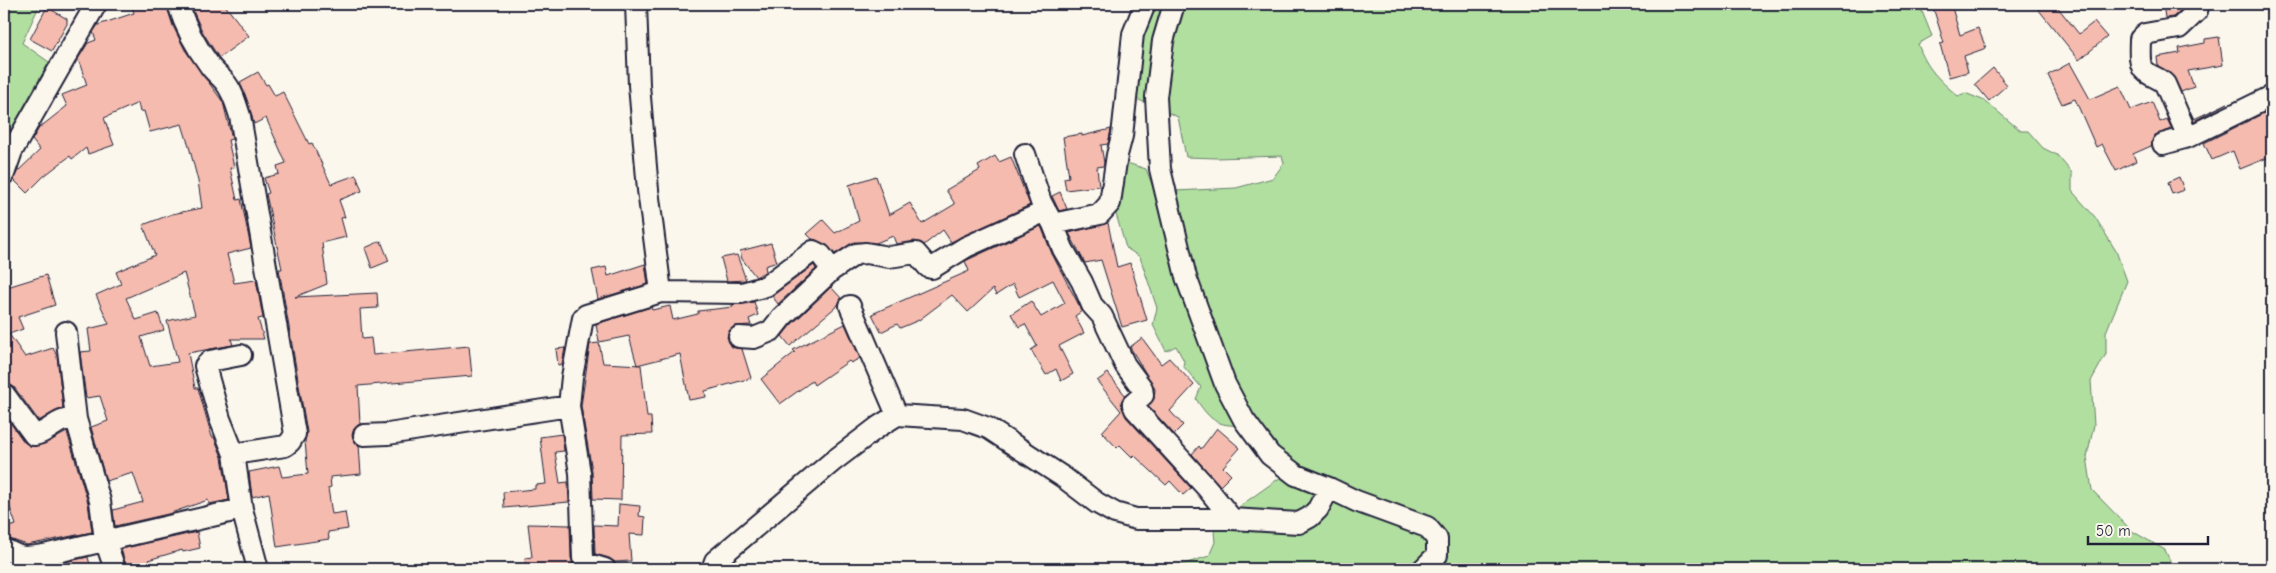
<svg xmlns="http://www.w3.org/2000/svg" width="2276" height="573" font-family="'Comic Neue',sans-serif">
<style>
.green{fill:#b0df9f;stroke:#69806d}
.building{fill:#f5bbaf;stroke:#22223b;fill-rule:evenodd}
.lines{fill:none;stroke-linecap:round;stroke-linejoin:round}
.minor-casing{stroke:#22223b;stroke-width:24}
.minor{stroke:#fbf7ec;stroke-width:20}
</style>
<rect width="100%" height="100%" fill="#fbf7ec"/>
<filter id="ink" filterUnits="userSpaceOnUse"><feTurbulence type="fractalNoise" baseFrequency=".02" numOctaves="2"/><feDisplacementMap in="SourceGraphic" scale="10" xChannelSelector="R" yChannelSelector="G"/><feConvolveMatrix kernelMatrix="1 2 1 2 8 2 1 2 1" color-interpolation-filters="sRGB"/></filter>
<g filter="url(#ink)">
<path class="green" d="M 4,4 L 40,4 L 22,43 L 49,62 L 4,142 Z
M 1149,4 L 1919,4 L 1932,36 L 1918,44 C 1926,68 1939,80 1958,96 L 1965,93 L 1985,101 L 2021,131 L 2028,131 L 2043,148 L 2057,155 L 2072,173 L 2072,191 L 2095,217 L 2116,251 L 2127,281 L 2106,332 L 2106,354 L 2091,381 L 2094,425 L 2087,457 L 2092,490 L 2132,531 L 2165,550 L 2174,569 L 1168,569 L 1209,556 L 1215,542 L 1214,532 L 1240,506 L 1295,467 L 1253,425 C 1222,426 1214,427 1196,399 L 1201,387 L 1183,366 L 1184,361 L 1176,346 L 1166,351 L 1153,325 L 1157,308 L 1140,257 L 1126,248 L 1116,214 L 1123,172 L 1127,163 L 1146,169 L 1155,192 L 1236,188 L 1273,178 L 1284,163 L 1282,156 L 1216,158 L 1186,157 L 1178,117 L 1132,97 L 1137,34 Z"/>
<path class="building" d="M 131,4 L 166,4 L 173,26 L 185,50 L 223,102 L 232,139 L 228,140 L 234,167 L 230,168 L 237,200 L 241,199 L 251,248 L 227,254 L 234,283 L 256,280 L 263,318 L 258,319 L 264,339 L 231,339 L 233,345 L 188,353 L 195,388 L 198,388 L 212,437 L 214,437 L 222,457 L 229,500 L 209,504 L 208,500 L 168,514 L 115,526 L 113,510 L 143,502 L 133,473 L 106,481 L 91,427 L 108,421 L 100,396 L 86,398 L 80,352 L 91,351 L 88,329 L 109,324 L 96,295 L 121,284 L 116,272 L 155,255 L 143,225 L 172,214 L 202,208 L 198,181 L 190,150 L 182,124 L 150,132 L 144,111 L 140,112 L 138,103 L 104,118 L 114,145 L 88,154 L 86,148 L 72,159 L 70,156 L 44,176 L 27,193 L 14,180 L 17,172 L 40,150 L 32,140 L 39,128 L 67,106 L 62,95 L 87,85 L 78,59 L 88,43 L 96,40 L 93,32 L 98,25 L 134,13 ZM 184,273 L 195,315 L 167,321 L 178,362 L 150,366 L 141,337 L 164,330 L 158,313 L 136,320 L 126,298 Z
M 190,4 L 224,4 L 249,36 L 219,58 L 202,31 Z
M 1932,4 L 1951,4 L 1960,35 L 1978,28 L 1986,48 L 1964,56 L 1968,72 L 1949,77 L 1940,44 L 1944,43 Z
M 2034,4 L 2055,4 L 2079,34 L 2094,22 L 2107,37 L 2079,60 Z
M 2163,4 L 2180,4 L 2181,10 L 2173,17 L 2165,18 Z
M 47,7 L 67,19 L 67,24 L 52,51 L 30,39 Z
M 2219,37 L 2223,65 L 2188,71 L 2194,87 L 2181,92 L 2173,76 L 2158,66 L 2157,57 L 2180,53 L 2179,48 L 2205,43 L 2205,39 Z
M 2070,63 L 2090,99 L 2120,86 L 2131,110 L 2152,102 L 2160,122 L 2167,119 L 2172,129 L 2155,135 L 2151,146 L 2133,154 L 2136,161 L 2116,171 L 2102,144 L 2096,147 L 2075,99 L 2062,104 L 2048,75 Z
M 1993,68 L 2007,85 L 1989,101 L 1975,84 Z
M 258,72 L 266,85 L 268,84 L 275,96 L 283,92 L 309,144 L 312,143 L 331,184 L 356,175 L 362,191 L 339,200 L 345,217 L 341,218 L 346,237 L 322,243 L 327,284 L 295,297 L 377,293 L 378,308 L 360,309 L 362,339 L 371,338 L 373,355 L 469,346 L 472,376 L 358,386 L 360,424 L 354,429 L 352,435 L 354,441 L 359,445 L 361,474 L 330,477 L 331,487 L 328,488 L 332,514 L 345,512 L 348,529 L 328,532 L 329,539 L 277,547 L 269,493 L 252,497 L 249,472 L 279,466 L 282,477 L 308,474 L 305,441 L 307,432 L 279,269 L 282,269 L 266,194 L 269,193 L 264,178 L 279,174 L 277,166 L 286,163 L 266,118 L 254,124 L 248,103 L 240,82 Z
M 2228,103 L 2194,121 L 2190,111 L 2194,119 Z
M 2272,109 L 2272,156 L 2240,169 L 2233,151 L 2212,160 L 2204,143 Z
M 1111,129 L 1108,144 L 1101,145 L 1104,163 L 1103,166 L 1097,167 L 1099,186 L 1066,190 L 1064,178 L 1069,177 L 1063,137 L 1082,134 L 1082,136 Z
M 995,156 L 999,162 L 1011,157 L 1030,205 L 951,242 L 943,230 L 924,245 L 915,241 L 896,244 L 893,236 L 876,243 L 854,242 L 835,254 L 827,245 L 812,239 L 807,234 L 823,220 L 835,233 L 859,221 L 849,185 L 876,176 L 889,215 L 910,203 L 922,224 L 955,204 L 946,190 L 980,170 L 978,166 Z
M 2179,177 L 2184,190 L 2172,194 L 2168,182 Z
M 1060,192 L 1067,209 L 1059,211 L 1052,196 Z
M 1108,223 L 1117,267 L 1130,263 L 1147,320 L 1122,327 L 1101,260 L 1085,263 L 1069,233 Z
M 1041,226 L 1052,254 L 1082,311 L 1075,316 L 1084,333 L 1059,346 L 1073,374 L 1061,381 L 1056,369 L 1046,375 L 1031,350 L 1037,346 L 1025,324 L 1019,327 L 1011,314 L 1031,301 L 1041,317 L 1065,303 L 1053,280 L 1019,297 L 1013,284 L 996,295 L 993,289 L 968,312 L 952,295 L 919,320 L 900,328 L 897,324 L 881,332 L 872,314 L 969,271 L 965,261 Z
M 381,241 L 389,261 L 372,268 L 365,248 Z
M 771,243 L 777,262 L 765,266 L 766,271 L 756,277 L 742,259 L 740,251 Z
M 737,255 L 746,280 L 727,281 L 721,258 Z
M 645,264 L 648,284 L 598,299 L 592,270 L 606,267 L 608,276 Z
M 814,265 L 816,269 L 778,304 L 772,296 Z
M 46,275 L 55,305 L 18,317 L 23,329 L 9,334 L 25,357 L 53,348 L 57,356 L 63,408 L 39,421 L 14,387 L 4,382 L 4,288 Z
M 831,287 L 841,298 L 838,305 L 790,346 L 782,336 L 790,326 Z
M 754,302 L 758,315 L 749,319 L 751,325 L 734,326 L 729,331 L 727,337 L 732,347 L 742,349 L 751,378 L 705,391 L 706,397 L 689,400 L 680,354 L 637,365 L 629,336 L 599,342 L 596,324 L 651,307 L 652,310 L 670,306 L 673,320 L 698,314 L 698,311 L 733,307 L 732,305 Z
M 845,324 L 860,358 L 851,363 L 849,361 L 814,385 L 812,381 L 780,404 L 761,379 L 795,352 L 793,350 Z
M 1142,338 L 1161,364 L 1169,358 L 1194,385 L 1170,411 L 1183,425 L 1174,434 L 1148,406 L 1154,399 L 1155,389 L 1130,347 Z
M 599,343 L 603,363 L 641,365 L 647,417 L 651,417 L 652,434 L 622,435 L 621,500 L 593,499 L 592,471 L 581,406 L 590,344 Z
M 565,348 L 562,364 L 558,365 L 556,349 Z
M 1108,373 L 1125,395 L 1121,402 L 1126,417 L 1191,488 L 1183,495 L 1170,481 L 1166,485 L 1134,455 L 1132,457 L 1120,445 L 1117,448 L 1102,432 L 1121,411 L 1097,381 Z
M 4,414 L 24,442 L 30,446 L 44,444 L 67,432 L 88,503 L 92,532 L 27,545 L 4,537 L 4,528 L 16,525 L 4,490 Z
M 1217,428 L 1240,448 L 1223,467 L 1231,475 L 1220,486 L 1192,454 L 1199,446 L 1201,449 Z
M 562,434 L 564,451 L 555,452 L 560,483 L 568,482 L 569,502 L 504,508 L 503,492 L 535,489 L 535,485 L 546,484 L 540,437 Z
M 619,504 L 640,506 L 639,516 L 645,517 L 644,535 L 629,534 L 631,561 L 615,562 L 609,558 L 595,554 L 594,525 L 618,526 Z
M 528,524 L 570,525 L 571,558 L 575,569 L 526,569 L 525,558 L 532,557 Z
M 197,532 L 200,548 L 183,552 L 182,550 L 148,560 L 152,569 L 127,569 L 121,549 Z
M 88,557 L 91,569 L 67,569 L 65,562 Z"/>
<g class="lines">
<defs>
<path id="minor" d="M 178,4 C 185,27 196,47 210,66 C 214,72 220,76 224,81 C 233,91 236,104 240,116 L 295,434 L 290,442 L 285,446 L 234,454 L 242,509 L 258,569
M 1174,4 L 1163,41 L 1156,97 L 1160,169 L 1186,277 L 1225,384 L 1244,420 L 1270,455 L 1296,475 L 1329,488 L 1356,501 L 1427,527 L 1437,539 L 1437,555 L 1423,569
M 2188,137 L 2165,84 C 2159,77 2151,77 2145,71 C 2138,66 2140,47 2140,39 L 2145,34 L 2179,28 L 2197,11 L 2198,7 L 2196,4
M 2163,144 L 2188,137 L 2272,96
M 1025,154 L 1041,202 L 1053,224 L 1063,249 L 1082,282 L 1092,305 L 1102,316 L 1125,365 L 1142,388 L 1143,395 L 1133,404 L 1135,409 L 1207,488 L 1232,519
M 4,174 L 12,151 L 96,4
M 1053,224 L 1100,214 L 1110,203 L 1117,155 L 1122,136 L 1133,34 L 1145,4
M 661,292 L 742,293 L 766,286 L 813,251 L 821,255 L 832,270 L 856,254 L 866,253 L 889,257 L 916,253 L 928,267 L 932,268 L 966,247 L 1046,211
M 850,306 L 897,415
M 66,332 L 76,419 L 100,501 L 105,540 L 115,569
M 739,337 L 754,338 L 771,331 L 782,317 L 832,270
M 4,394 L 34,435 C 50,433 56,417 76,419
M 364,435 L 388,434 L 569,406
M 234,454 L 220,419 L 205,366 L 210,361 L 241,355
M 4,549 C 24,559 22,558 44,555 L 242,509
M 605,569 L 585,563 L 583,558 L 580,473 L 569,406 L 572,377 L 583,318 L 586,315 L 661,292 L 648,190 L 639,85 L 636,4
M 712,569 L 715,561 L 832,462 L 878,427 L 897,415 L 963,419 L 988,428 L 1063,477 L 1097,503 L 1115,513 L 1136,519 L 1232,519 L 1299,523 L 1310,517 L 1318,509 L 1329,488"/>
</defs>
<use href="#minor" class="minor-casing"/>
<use href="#minor" class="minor"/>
</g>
</g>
<rect width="2276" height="573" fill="none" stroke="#fbf7ec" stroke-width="20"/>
<rect x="10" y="10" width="2256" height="553" fill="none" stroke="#22223b" stroke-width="2" filter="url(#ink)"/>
<path d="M2088 536v8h120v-8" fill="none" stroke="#22223b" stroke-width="2.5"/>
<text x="2096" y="536" font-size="15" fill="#22223b" stroke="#fbf7ec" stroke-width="4" paint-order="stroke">50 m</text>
</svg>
